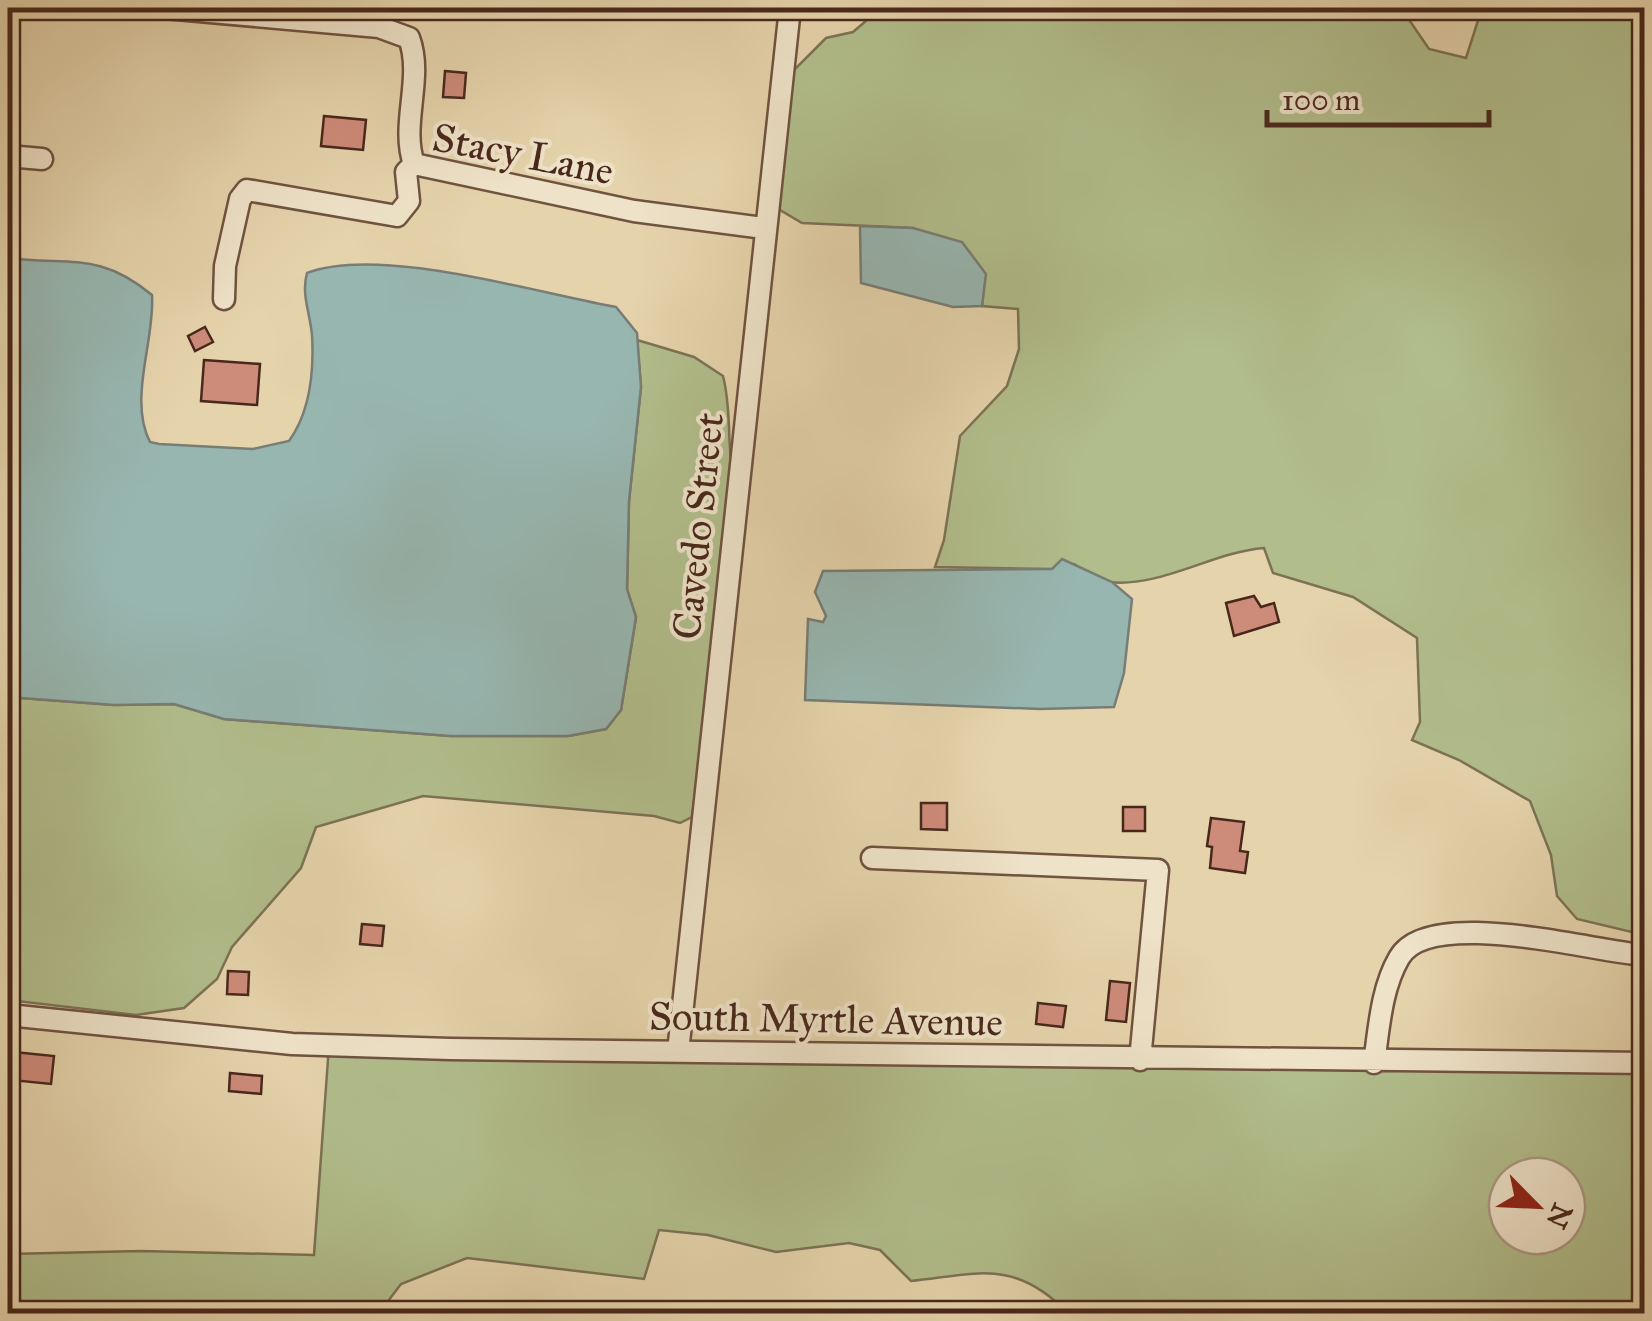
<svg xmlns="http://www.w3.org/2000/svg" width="1652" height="1321" font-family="'IM FELL Great Primer',serif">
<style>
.green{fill:#b1bd8b;stroke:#7d7254;stroke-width:2.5;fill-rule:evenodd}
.water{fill:#97b6b0;stroke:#787d75;stroke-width:2.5}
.building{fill:#cd8b79;stroke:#49281c;stroke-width:2.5}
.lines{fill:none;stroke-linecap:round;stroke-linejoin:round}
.minor-casing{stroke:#705340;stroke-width:25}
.minor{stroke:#eee2c8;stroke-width:20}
.labels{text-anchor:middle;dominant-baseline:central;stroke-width:8;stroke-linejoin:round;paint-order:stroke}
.street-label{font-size:40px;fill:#49281c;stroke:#eee2c8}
</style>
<rect width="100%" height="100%" fill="#e5d3ab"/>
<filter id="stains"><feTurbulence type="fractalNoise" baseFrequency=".002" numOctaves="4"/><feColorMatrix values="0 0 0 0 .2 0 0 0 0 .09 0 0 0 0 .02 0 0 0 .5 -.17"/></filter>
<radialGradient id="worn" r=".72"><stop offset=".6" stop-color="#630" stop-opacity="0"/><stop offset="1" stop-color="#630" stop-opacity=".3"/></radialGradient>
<path class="green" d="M 881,8 L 1401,8 L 1429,49 L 1466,58 L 1482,8 L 1644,8 L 1644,935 L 1577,919 L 1557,896 L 1551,855 L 1530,801 L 1459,760 L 1412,740 L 1420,722 L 1417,638 L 1353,597 L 1273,573 L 1264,548 C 1213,552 1160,588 1109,582 C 1098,581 1084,570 1074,564 L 1052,569 L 935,567 L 944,540 L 960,436 L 1007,386 L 1019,349 L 1018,309 L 982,306 L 985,274 L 913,228 L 802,223 L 775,207 L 777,101 L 795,69 L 826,38 L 853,32 Z
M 637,340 L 694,357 L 723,376 C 733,415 725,447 736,485 L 692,817 L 680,823 L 654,816 L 423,796 L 316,827 L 301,868 L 232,947 L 217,979 L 184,1008 L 136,1015 L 8,1000 L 8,697 L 114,705 L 174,704 L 224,719 L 451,736 L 568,736 L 606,729 L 621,710 L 636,617 L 627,590 L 629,501 L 641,387 Z
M 329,1045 L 1644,1063 L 1644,1313 L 1068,1313 C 1014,1258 977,1274 911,1281 L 880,1250 L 849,1243 L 776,1252 L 708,1235 L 659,1230 L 644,1279 L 467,1258 L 401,1284 L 379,1313 L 8,1314 L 8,1254 L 141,1251 L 314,1255 ZM 1507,1176 L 1567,1176 L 1567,1236 L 1507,1236 Z"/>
<path class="water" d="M 860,226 L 913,228 L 962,242 L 986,274 L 982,306 L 953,307 L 861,283 Z
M 8,258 C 70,266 99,251 152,295 C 155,341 128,399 150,442 L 159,444 L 253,449 L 289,441 C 310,412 314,370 312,335 C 310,313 301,294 307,273 C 379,245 537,293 616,307 L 637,333 L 641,387 L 629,501 L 627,589 L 636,617 L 621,710 L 606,729 L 568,736 L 451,736 L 224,719 L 174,704 L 114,705 L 8,697 Z
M 1062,559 L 1112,582 L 1132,599 L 1124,673 L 1114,707 L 1040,709 L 805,700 L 808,619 L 823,622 L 826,616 L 815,592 L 823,571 L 1052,569 Z"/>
<path class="building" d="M 445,71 L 466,73 L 464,98 L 443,97 Z
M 324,116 L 366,120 L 363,150 L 321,146 Z
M 205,327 L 213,342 L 195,351 L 188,336 Z
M 204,360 L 260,364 L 257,405 L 201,401 Z
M 1254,596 L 1261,607 L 1274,603 L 1279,622 L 1234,636 L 1226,603 Z
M 921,803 L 947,803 L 947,830 L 921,829 Z
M 1123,807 L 1145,807 L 1145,831 L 1123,831 Z
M 1211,818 L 1244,822 L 1240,851 L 1248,852 L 1245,873 L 1210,868 L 1212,847 L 1207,846 Z
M 362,924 L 384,926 L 382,946 L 360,944 Z
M 228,971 L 249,972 L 248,995 L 227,994 Z
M 1110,981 L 1130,983 L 1126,1022 L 1106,1020 Z
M 1038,1003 L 1066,1006 L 1063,1027 L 1036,1024 Z
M 14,1052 L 54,1056 L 51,1084 L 11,1080 Z
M 230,1073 L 262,1076 L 261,1094 L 229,1091 Z"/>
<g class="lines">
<defs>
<path id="minor" d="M 165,8 L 379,27 L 409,38 C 424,78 400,124 414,164
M 8,156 L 42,159
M 224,299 L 225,266 L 240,199 L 247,190 L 397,216 L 409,201 L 406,172 L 414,164 L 634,211 L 764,228
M 872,858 L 1158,870 L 1140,1060
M 8,1015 L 292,1044 L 450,1049 L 1644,1063
M 678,1052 L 790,8
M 1374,1063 C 1379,1029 1381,989 1399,958 C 1428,905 1594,952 1644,955"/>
</defs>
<use href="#minor" class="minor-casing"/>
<use href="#minor" class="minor"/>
</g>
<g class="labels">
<g class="street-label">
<text transform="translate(523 154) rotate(11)">Stacy Lane</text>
<text transform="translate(698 526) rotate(-84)">Cavedo Street</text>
<text transform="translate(826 1019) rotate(1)">South Myrtle Avenue</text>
</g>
</g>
<rect width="1652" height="1321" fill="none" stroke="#e5d3ab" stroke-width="40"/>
<rect x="10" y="10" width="1632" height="1301" fill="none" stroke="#49281c" stroke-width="5"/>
<rect x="20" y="20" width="1612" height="1281" fill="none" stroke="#49281c" stroke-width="2.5"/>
<g transform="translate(1537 1206) rotate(114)"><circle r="48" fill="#eee2c8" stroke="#ac9883" stroke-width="2.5"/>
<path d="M0-8L18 38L0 25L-18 38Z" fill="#8f2418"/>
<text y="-15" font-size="28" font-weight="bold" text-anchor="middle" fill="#49281c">N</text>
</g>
<path d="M1267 110v15h222v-15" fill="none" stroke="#49281c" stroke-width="5"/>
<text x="1282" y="110" font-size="30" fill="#49281c" stroke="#eee2c8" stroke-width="8" paint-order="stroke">100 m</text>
<rect width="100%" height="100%" filter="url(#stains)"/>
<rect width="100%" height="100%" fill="url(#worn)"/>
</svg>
